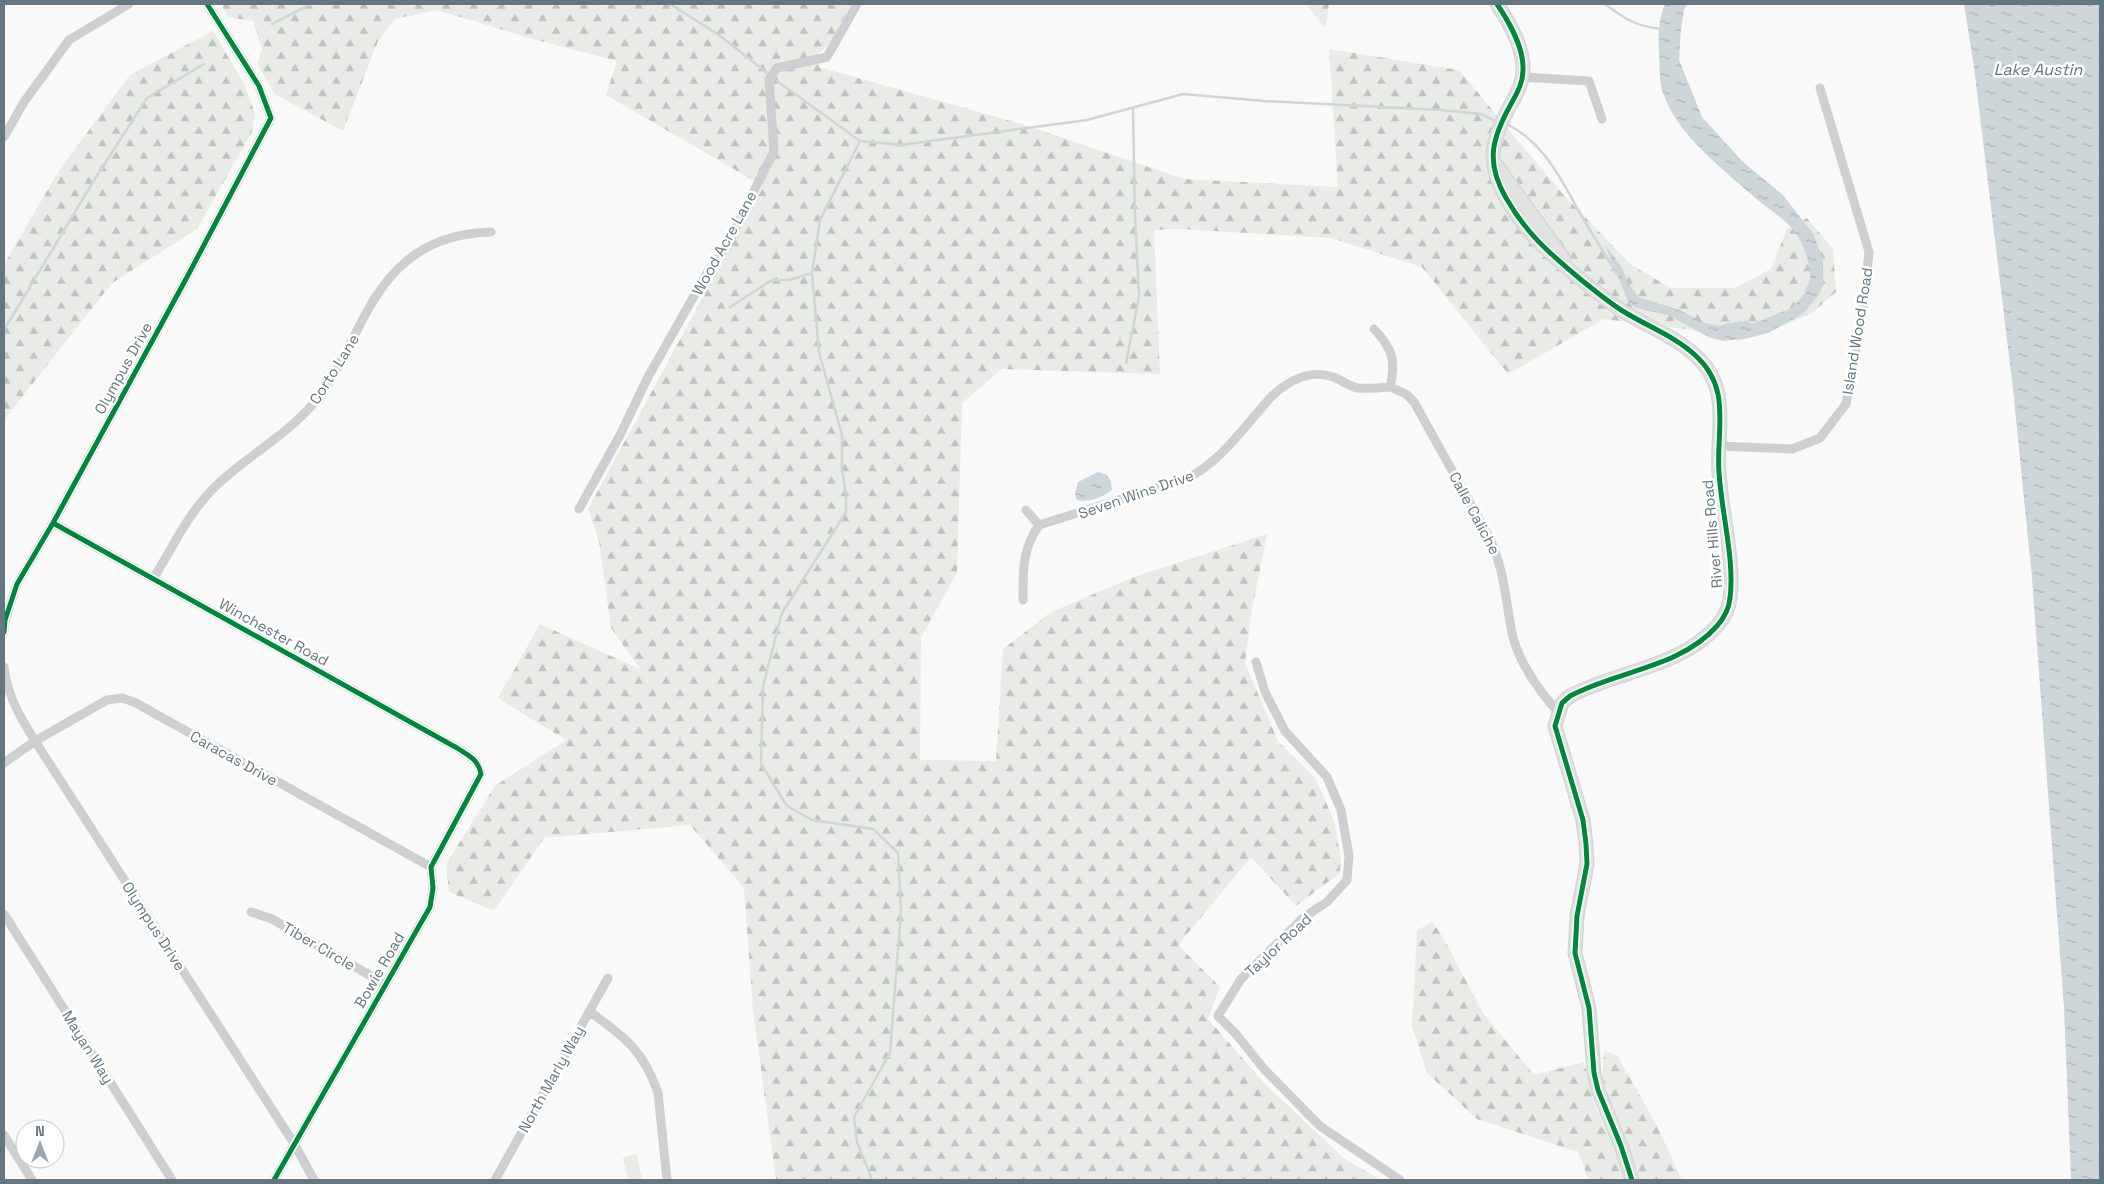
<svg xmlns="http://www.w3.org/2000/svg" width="2104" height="1184" font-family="'Space Grotesk',sans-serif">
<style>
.forest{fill:url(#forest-firs)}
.garden{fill:#e8ebe6}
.water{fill:url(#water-ripples)}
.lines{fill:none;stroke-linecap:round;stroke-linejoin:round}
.stream{stroke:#ced6d9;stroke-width:2.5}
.secondary-casing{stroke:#d5d6d7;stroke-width:15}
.street{stroke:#cecfd0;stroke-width:9}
.secondary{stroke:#e1e2e2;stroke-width:12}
.cycleway-casing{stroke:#fff;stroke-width:8}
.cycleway{stroke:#00873e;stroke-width:5}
.labels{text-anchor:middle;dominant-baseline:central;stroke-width:5;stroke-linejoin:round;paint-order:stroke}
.street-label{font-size:15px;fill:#657683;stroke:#fff}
.water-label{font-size:16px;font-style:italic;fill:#60757c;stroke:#fff}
</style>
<defs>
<pattern id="forest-firs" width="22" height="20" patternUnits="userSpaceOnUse" patternTransform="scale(1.25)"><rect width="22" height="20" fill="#e8ebe6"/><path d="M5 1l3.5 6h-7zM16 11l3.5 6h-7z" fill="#c0c3c0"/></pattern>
<pattern id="water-ripples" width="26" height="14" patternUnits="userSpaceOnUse" patternTransform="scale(1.25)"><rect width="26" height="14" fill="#ced6d9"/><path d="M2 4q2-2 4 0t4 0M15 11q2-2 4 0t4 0" fill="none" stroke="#abb2b5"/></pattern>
</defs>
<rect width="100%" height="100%" fill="#f9f9f9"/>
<path class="forest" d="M 221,4 L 851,4 L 829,45 L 817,54 L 819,67 L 1025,125 L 1184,179 L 1338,187 L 1329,49 L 1459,70 L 1561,192 L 1630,264 L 1671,288 L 1735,288 L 1771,269 L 1787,229 L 1807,218 L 1833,249 L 1836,292 L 1812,313 L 1776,329 L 1717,333 L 1604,319 L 1508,374 L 1422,267 L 1331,238 L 1181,229 L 1154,230 L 1160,374 L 1002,369 L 962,403 L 957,573 L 921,637 L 920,760 L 996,761 L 1003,649 L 1051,612 L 1134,577 L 1267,534 L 1252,609 L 1245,663 L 1278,741 L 1316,779 L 1334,821 L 1341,858 L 1340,873 L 1296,906 L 1251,857 L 1178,945 L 1220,987 L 1208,1019 L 1265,1084 L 1346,1160 L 1381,1180 L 776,1180 L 753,1010 L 744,888 L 690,825 L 544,838 L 494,911 L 449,892 L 446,864 L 495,786 L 566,740 L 498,698 L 540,624 L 640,669 L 611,628 L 599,541 L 588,509 L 763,186 L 606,95 L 617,61 L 533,39 L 436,10 L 395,19 L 378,41 L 343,131 L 276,95 L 257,64 L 262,49 L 253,21 L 228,17 Z
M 1306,4 L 1329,4 L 1325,28 Z
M 213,31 L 243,82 L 255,113 L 252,132 L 197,229 L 112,283 L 4,420 L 4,264 L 60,169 L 130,75 Z
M 1432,921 L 1445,941 L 1483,1013 L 1534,1075 L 1584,1062 L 1594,1103 L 1627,1180 L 1589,1180 L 1578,1152 L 1477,1119 L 1427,1073 L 1412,1026 L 1417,931 Z
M 1604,1051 L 1617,1055 L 1657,1126 L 1682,1180 L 1639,1180 L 1602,1086 Z"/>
<path class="garden" d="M 637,1154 L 642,1180 L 628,1180 L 623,1157 Z"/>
<path class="water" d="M 1665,4 L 1687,4 L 1684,10 L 1681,29 L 1679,60 L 1702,117 L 1743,162 L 1783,195 L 1814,235 L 1823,259 L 1823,285 L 1818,296 L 1803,314 L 1768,333 L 1745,339 L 1723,341 L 1710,338 L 1668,315 L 1636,308 L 1628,301 L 1605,245 L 1622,267 L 1627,281 L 1638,297 L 1677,309 L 1705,323 L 1719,326 L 1728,323 L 1746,321 L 1752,324 L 1792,308 L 1805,293 C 1805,288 1808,286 1810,280 C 1812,268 1805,250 1800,240 C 1791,222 1773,213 1759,201 C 1724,170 1676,135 1662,90 C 1659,80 1660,67 1659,56 C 1658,36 1658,22 1665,4 Z
M 1964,4 L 2100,4 L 2100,1180 L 2071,1180 L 2064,1008 L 2032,578 L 2013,389 L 1974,67 Z
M 1098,472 L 1107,475 L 1111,482 L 1112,490 C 1104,497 1087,503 1077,500 L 1075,494 L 1078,482 Z"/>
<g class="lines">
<path class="stream" d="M 670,4 L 719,35 L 766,72
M 1605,4 C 1625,19 1635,26 1661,29
M 272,24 L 311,4
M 777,81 L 860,141 L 901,145 L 1087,120 L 1183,94 L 1264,101 L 1442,110 L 1481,114 L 1493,120
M 1507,124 C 1552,147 1567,195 1593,235 C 1601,248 1609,261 1617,274
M 860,141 L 820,220 L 812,273 L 819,352 L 842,435 L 842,469 L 846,495 L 846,512 L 782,613 L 763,686 L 761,764 L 787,806 L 812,820 L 873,829 L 898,853 L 901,910 L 890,1053 L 854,1117 L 857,1142 L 872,1180
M 730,307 L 772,280 L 789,280 L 812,273
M 4,330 L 93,182 L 147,98 L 204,64
M 1126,363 L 1139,297 L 1135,216 L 1133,108"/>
<defs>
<path id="secondary" d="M 1497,4 C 1509,22 1524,47 1523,70 C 1523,83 1517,93 1511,104 C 1492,138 1485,162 1506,198 C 1526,233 1548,252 1579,278 C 1594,290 1609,303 1626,313 C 1649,327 1676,337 1696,356 C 1707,366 1715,380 1718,394 C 1723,420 1717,446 1719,472 C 1721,510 1735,561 1730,598 C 1729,609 1724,618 1717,626 C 1680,668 1616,671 1570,696 L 1562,703 L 1555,726 L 1583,820 L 1586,844 L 1587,864 L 1577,916 L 1575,953 L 1589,1008 L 1594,1073 L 1598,1090 L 1621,1146 L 1632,1180
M 1497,166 L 1564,259"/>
</defs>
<use href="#secondary" class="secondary-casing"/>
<path class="street" d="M 1522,77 L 1589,81 L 1602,119
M 4,137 L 24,102 L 69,40 L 129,4
M 1374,329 C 1393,349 1396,361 1390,387 L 1406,394 L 1414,402 L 1489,537 C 1505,571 1505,598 1512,633 C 1518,661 1539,691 1558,712
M 1719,446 L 1792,449 L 1820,438 L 1846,404 L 1863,311 L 1869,252 L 1820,88
M 579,509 L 620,435 L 648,377 L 707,273 L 726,247 L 774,151 L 769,79 L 777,68 L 827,57 L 857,4
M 1026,510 L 1039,525
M 53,523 L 457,748 C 469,756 478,759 481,774 L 431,867 L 433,888 L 430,907 L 274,1180
M 153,579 C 173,547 190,509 219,483 C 252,452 293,432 321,394 C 351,354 364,300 401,266 C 425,243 458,233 491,232
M 1023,600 C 1023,570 1022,550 1039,525 L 1185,479 C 1221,463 1245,425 1272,396 C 1288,381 1310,369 1333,377 C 1342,380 1348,386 1358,388 C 1368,389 1379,388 1390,387
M 4,632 L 5,620 L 17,584 L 53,523 L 186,279 L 271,118 L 259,86 L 207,4
M 1256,662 L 1265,692 L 1285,731 L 1327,777 L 1341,810 L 1349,856 L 1347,880 L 1327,902 L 1304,917 L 1241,979 L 1218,1016 L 1236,1034 L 1264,1069 L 1320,1126 L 1400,1180
M 4,667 C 7,695 20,717 35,741 L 295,1145 L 314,1180
M 4,763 L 35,741 L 107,700 L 122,698 L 134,702 L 431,867
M 251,912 L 272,919 L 385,984
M 4,914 L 172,1180
M 590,1012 C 624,1036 644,1051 658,1093 L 667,1180
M 4,1135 L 32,1180
M 495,1180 L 608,978"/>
<use href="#secondary" class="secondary"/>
<defs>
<path id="cycleway" d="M 1497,4 C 1509,22 1524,47 1523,70 C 1523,83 1517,93 1511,104 C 1492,138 1485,162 1506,198 C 1526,233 1548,252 1579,278 C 1594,290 1609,303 1626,313 C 1649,327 1676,337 1696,356 C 1707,366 1715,380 1718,394 C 1723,420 1717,446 1719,472 C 1721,510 1735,561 1730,598 C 1729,609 1724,618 1717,626 C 1680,668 1616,671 1570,696 L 1562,703 L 1555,726 L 1583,820 L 1586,844 L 1587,864 L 1577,916 L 1575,953 L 1589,1008 L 1594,1073 L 1598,1090 L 1621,1146 L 1632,1180
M 53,523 L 457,748 C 469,756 478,759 481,774 L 431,867 L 433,888 L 430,907 L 274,1180
M 4,632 L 5,620 L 17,584 L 53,523 L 186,279 L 271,118 L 259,86 L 207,4"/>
</defs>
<use href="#cycleway" class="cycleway-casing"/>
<use href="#cycleway" class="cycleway"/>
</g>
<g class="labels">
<g class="street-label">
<text transform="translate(724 243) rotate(-61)">Wood Acre Lane</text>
<text transform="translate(1857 331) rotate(-81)">Island Wood Road</text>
<text transform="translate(123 368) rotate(-61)">Olympus Drive</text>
<text transform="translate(334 369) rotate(-58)">Corto Lane</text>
<text transform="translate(1136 494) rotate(-19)">Seven Wins Drive</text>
<text transform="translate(1475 513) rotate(62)">Calle Caliche</text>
<text transform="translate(1712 534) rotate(-95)">River Hills Road</text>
<text transform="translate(274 632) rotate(29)">Winchester Road</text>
<text transform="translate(234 758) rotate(29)">Caracas Drive</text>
<text transform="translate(154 926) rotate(57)">Olympus Drive</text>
<text transform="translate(1278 945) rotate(-43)">Taylor Road</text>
<text transform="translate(319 946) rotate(30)">Tiber Circle</text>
<text transform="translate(379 970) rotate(-60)">Bowie Road</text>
<text transform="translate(88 1047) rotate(58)">Mayan Way</text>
<text transform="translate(551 1079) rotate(-61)">North Marly Way</text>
</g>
<g class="water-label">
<text x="2038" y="69">Lake Austin</text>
</g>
</g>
<rect width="2104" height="1184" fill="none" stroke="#657683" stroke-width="10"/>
<g transform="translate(40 1144)"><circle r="24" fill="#ffffff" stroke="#c1c8cd"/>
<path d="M0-4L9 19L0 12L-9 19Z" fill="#99a4ac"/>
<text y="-8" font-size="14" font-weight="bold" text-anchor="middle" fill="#657683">N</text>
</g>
</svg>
